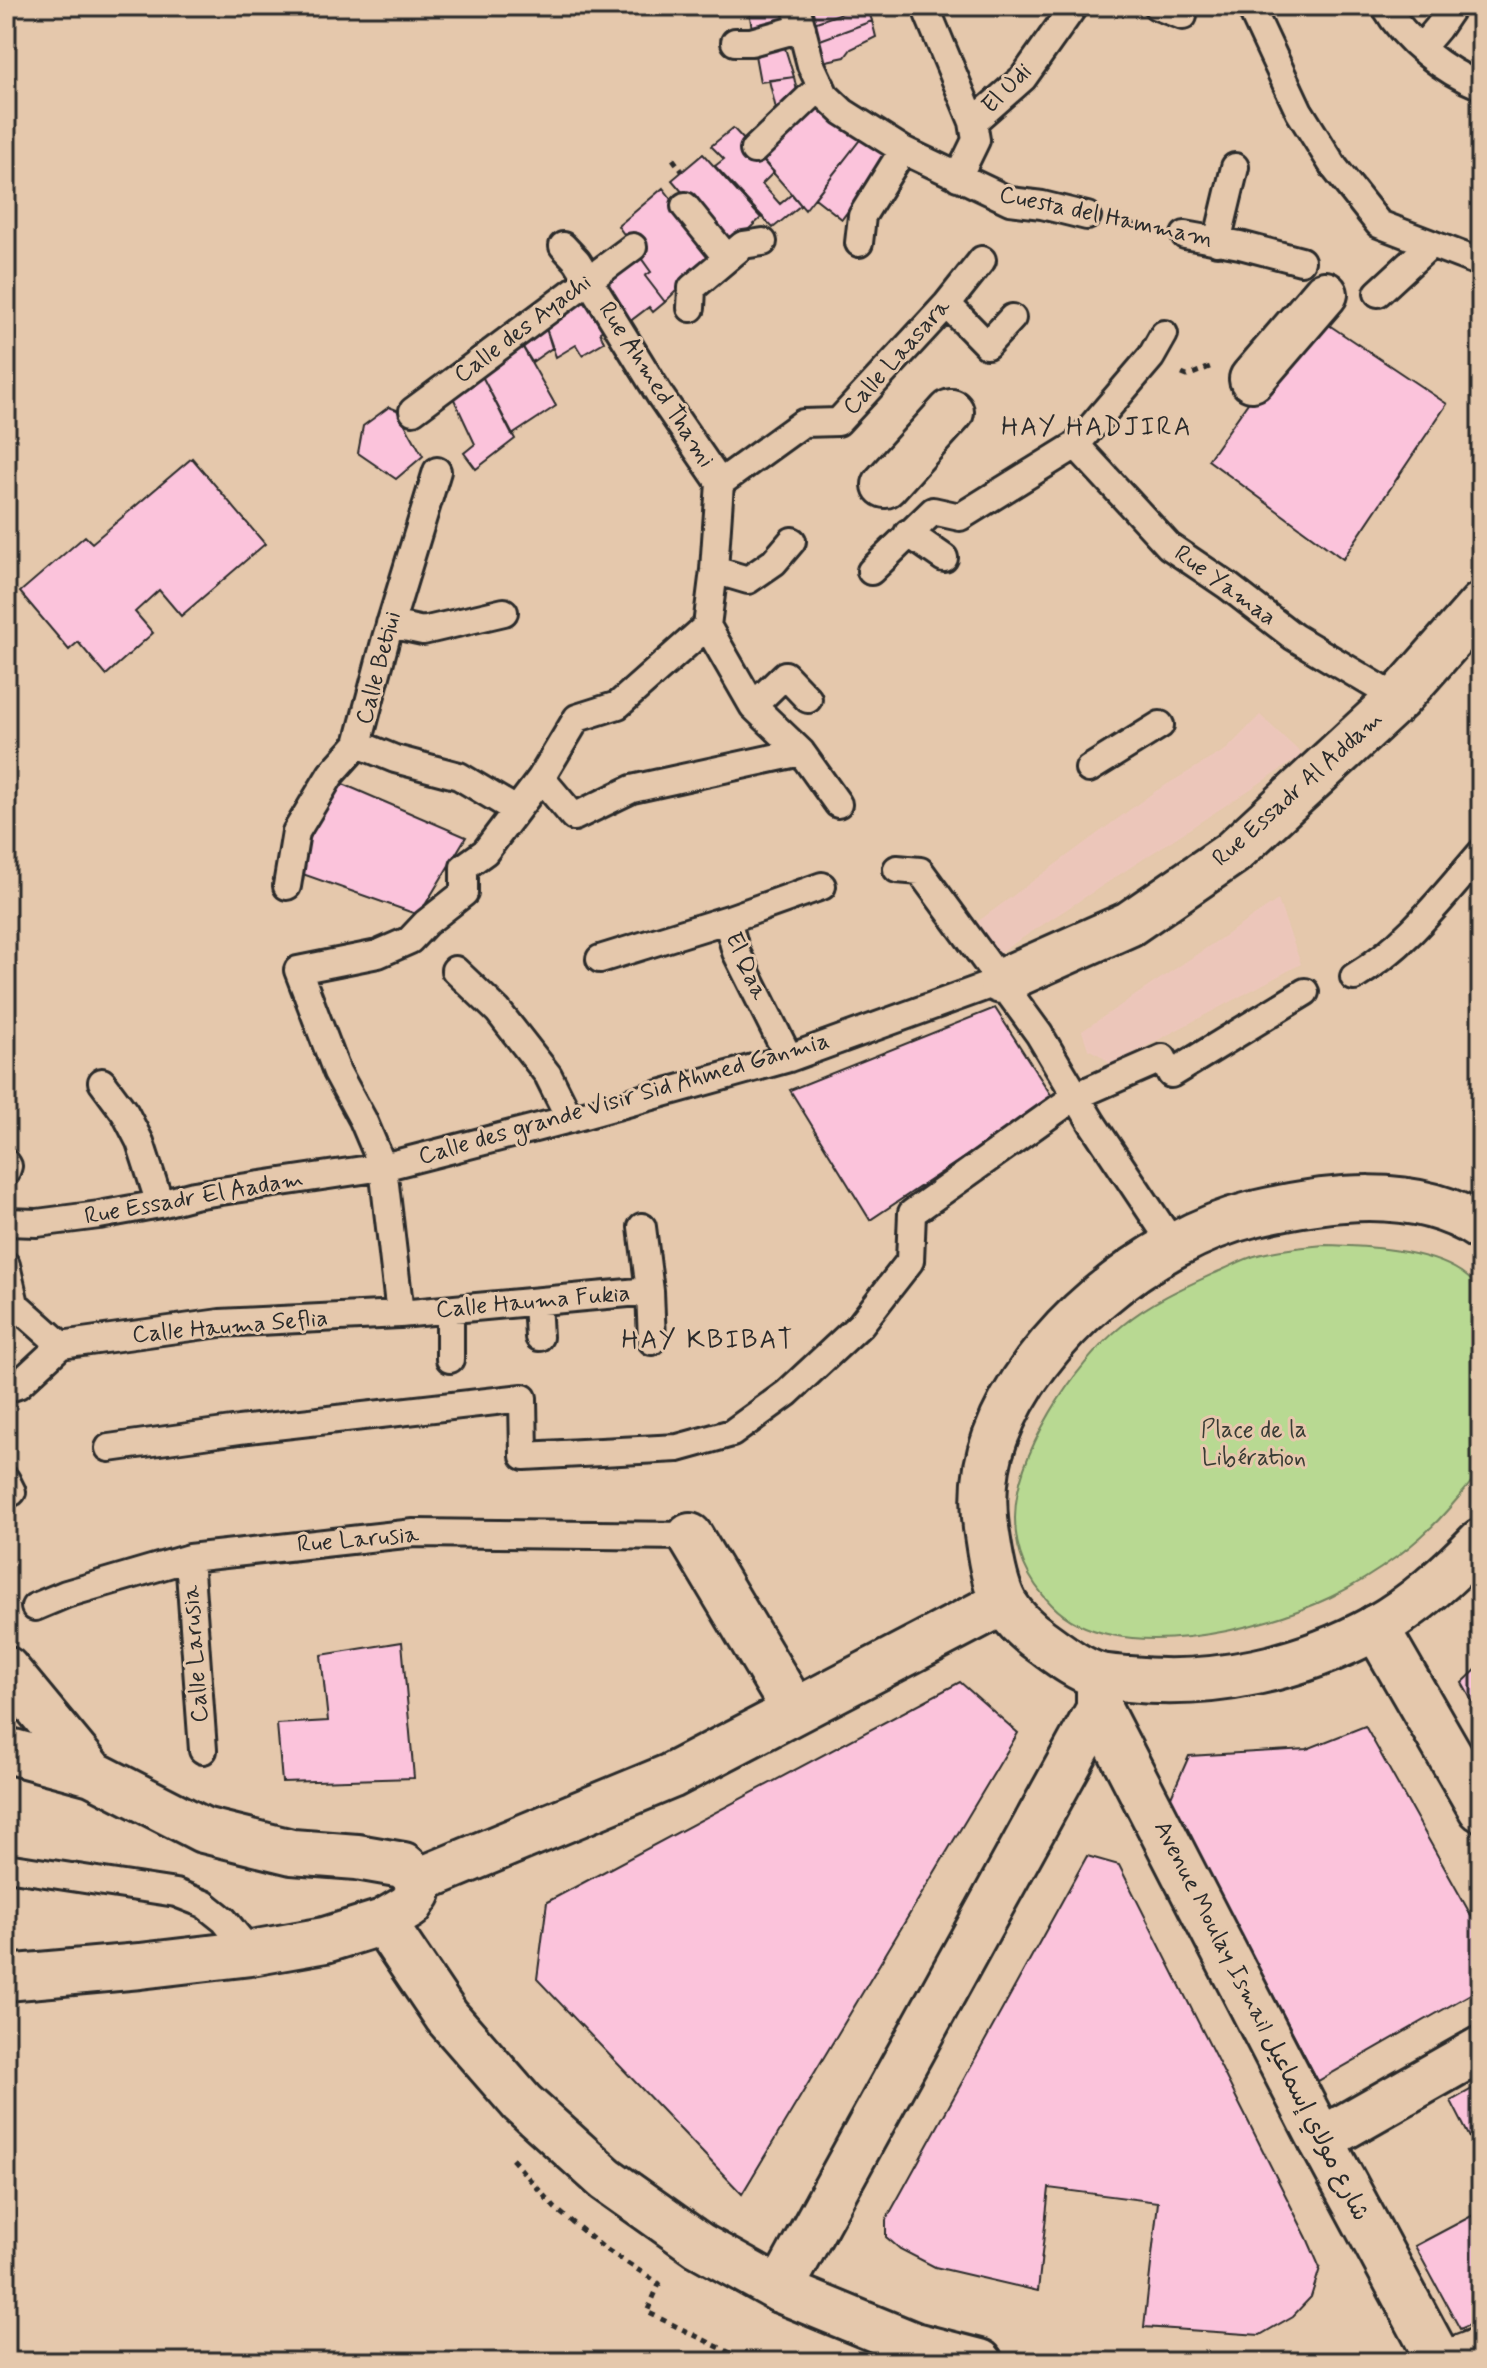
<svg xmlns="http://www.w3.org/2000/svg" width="1487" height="2368" font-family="Mynerve,'Playpen Sans Arabic',sans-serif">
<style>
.built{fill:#ecc6ba}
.green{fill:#b8d992;stroke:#72825e;stroke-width:2}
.building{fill:#fbc3db;stroke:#2b2b2b;stroke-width:2}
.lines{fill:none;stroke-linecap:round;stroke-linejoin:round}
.lane-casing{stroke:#2b2b2b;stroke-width:32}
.street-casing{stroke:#2b2b2b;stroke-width:50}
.secondary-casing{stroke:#2b2b2b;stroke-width:50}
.path{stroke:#2b2b2b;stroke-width:5;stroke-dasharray:6 6;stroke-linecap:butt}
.lane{stroke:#e5c8ac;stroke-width:26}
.street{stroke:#e5c8ac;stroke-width:44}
.secondary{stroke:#e5c8ac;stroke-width:44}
.labels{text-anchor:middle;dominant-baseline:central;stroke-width:6;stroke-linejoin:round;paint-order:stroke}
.street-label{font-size:24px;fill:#2b2b2b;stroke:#e5c8ac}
.park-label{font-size:24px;fill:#393c35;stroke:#e5c8ac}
.neighbourhood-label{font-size:26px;letter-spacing:2px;fill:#2b2b2b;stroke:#e5c8ac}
</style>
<rect width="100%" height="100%" fill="#e5c8ac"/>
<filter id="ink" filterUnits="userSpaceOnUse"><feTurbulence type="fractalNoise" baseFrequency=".0125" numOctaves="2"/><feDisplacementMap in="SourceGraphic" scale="16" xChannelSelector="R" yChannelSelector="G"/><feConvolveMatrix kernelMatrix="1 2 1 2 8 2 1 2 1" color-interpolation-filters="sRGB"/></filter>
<g filter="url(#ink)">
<path class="built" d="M 1260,715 L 1303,755 L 984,963 L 965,931 L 1154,792 L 1227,749 Z
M 1278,900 L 1301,964 L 1111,1065 L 1101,1056 L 1088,1049 L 1082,1031 Z"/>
<path class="green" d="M 1324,1245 C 1365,1246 1426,1249 1461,1272 C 1468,1277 1474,1283 1481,1288 C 1481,1333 1481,1378 1481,1423 C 1481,1435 1485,1454 1481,1466 C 1476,1479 1461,1494 1452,1505 C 1420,1543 1376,1575 1331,1597 C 1262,1630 1113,1668 1052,1605 C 1028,1581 1015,1552 1015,1518 C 1015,1454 1074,1364 1123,1325 C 1153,1300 1189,1285 1224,1269 C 1235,1264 1246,1258 1258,1255 C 1280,1249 1302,1247 1324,1245 Z"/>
<path class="building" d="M 748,6 L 787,6 L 790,19 L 752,28 Z
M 803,6 L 862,6 L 808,25 Z
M 862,6 L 867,6 L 872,21 L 812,43 L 808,25 Z
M 872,21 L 876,37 L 851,49 L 845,57 L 817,63 L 812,43 Z
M 785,48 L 794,77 L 760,82 L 755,55 Z
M 794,77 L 799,101 L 776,109 L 769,80 Z
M 817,98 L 866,132 L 805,210 L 758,155 Z
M 733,128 L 774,172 L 762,184 L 780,204 L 792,194 L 801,205 L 773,228 L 715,166 L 724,159 L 711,146 Z
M 866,132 L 892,153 L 842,219 L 815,198 Z
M 703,154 L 761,218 L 729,247 L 672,180 Z
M 663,188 L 714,253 L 665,302 L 645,276 L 651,272 L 618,226 Z
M 639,255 L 651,272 L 645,276 L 665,302 L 653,312 L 649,307 L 629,322 L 601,285 Z
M 583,289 L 608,326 L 600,332 L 604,342 L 582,355 L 576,345 L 556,357 L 544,322 Z
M 1311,313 L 1447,404 L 1343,559 L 1208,460 Z
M 544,322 L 552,348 L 532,362 L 518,339 Z
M 522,346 L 556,406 L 512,435 L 482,376 Z
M 482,376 L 515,439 L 476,469 L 464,453 L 475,444 L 452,395 Z
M 389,407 L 397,410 L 423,456 L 396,479 L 358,453 L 363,426 Z
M 192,458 L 265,544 L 181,616 L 159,590 L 135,612 L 153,633 L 106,675 L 78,642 L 69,650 L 20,592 L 85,536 L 92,543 Z
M 343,784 L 466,837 L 419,915 L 294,871 L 328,801 Z
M 995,1008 L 1053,1098 L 870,1220 L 790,1090 Z
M 402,1642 L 414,1778 L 282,1782 L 277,1724 L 328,1721 L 321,1655 Z
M 1481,1665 L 1481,1717 L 1462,1683 Z
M 960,1682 L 1018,1733 L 742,2194 L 537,1979 L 547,1902 Z
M 1365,1726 L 1481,1933 L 1481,1988 L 1318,2081 L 1170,1799 L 1189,1756 L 1307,1749 Z
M 1087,1856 L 1119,1865 L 1307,2238 L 1320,2268 L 1311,2297 L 1293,2316 L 1260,2335 L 1144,2327 L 1158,2202 L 1049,2188 L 1038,2291 L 935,2267 L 900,2249 L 886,2237 L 886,2220 Z
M 1481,2084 L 1481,2159 L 1451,2101 Z
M 1481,2211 L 1481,2320 L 1460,2329 L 1415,2246 Z"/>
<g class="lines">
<defs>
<path id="lane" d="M 796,6 L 811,65 L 825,95 L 843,112 L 903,150 L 1010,201 L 1042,205 L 1087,216
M 925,6 L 973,122
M 1157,6 L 1183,16
M 1250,6 L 1299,111 L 1334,167 L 1379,224 L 1481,263
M 1385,6 C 1405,41 1444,71 1481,86
M 735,42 L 751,42 L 802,28
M 1421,48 L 1438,28 L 1453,6
M 754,150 L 821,86
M 958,177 L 976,140 L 973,122 L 1023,78 L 1074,6
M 685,206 L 727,258
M 1185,235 L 1240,245 L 1301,261
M 1217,242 L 1235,167
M 859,243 L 862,216 L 903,150
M 563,246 L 577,261 L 661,397 L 720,483 L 714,570 L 707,626 L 753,706 L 801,752 L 838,804
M 1378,293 L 1430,245
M 947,304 L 987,345 L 1012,318
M 691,308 L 692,288 L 743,245 L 763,242
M 413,411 L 633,247
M 1076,445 L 1169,546 L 1228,586 L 1294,637 L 1398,699
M 720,483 L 803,423 L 838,422 L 947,304 L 982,260
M 908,533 L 944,558
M 714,570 L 748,580 L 774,562 L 792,541
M 871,571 L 933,511 L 960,517 L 1076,445 L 1151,357 L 1164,334
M 390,624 L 423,631 L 504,612
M 753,706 L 785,675 L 808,699
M 358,744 L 395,759 L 459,776 L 516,810
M 1089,769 L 1160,725
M 541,778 L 574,817 L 632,789 L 801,752
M 897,869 L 920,871 L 1039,1034 L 1092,1123 L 1174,1246
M 287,886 L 296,832 L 331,774 L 358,744 L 386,638 L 437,471
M 600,959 L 729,919
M 455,970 L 498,1011 L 548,1075 L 570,1119
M 1354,977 C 1406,946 1442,898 1481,853
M 789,1058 L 736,952 L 728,923 L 729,919 L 822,886
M 102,1082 L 125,1113 L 140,1142 L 160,1204
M 6,1163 L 8,1166 L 6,1172
M 6,1222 L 37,1223 L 99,1215 L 160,1204 L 194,1195 L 383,1167 L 570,1119 L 789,1058 L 1001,981
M 6,1265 L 15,1304 L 61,1345 L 18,1385 L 6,1389
M 650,1291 L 652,1341
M 537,1302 L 539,1337
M 450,1310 L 450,1359
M 400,1314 L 383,1167 L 363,1120 L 337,1072 L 298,970 L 378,954 L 410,940 L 426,923 L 464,893 L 464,867 L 485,852 L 541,778 L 577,718 L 618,705 L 707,626
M 61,1345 L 220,1323 L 400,1314 L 650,1291 L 642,1227
M 109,1448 L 239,1430 L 523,1398 L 524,1456 L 678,1448 L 732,1433 L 787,1393 L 861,1324 L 910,1261 L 912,1213 L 1076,1096 L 1163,1058 L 1171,1074 L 1305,992
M 6,1480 L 12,1492
M 189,1558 L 203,1750
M 35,1607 L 66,1594 L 189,1558 L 414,1533 L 690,1536
M 6,1867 L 176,1893 L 204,1904 L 224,1920 L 251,1953"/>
<path id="street" d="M 1252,379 L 1325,294
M 885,485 L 951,412
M 1001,981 L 1129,924 L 1232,853 L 1398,699 L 1481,605
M 690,1536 L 794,1710
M 1376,1627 L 1481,1809
M 6,1669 L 92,1773
M 6,1750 L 92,1773 L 203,1830 L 292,1852 L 357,1857 L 403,1865 L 420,1880
M 1321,2140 L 1481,2049
M 780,2290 L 1099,1709
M 1449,2362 L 1481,2350"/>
<path id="secondary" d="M 1481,1228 C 1416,1184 1325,1197 1253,1214 C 1149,1240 1032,1335 995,1438 C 983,1470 982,1507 988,1541 C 991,1561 995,1586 1005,1604 C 1014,1619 1027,1631 1041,1641 C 1059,1654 1076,1668 1097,1675 C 1107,1678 1119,1678 1129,1679 C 1213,1688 1302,1668 1375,1628 C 1416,1605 1449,1574 1481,1541
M 1099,1676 L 1099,1709 L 1321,2140 L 1440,2362
M 383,1922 L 447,2017 L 522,2103 L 606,2179 L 699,2245 L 780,2290 L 914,2345 L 980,2362
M 6,1978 L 140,1966 L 251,1953 L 325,1940 L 383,1922 L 410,1906 L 419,1892 L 420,1880 L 671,1776 L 1004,1602"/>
</defs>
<use href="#lane" class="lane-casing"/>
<use href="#street" class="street-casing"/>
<use href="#secondary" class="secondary-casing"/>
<path class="path" d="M 673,159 L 682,171
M 1119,222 L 1152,229
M 1182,374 L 1187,376 L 1210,367
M 512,2159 L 555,2208 L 604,2248 L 660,2284
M 660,2282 L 647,2312 L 749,2362"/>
<use href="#lane" class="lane"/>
<use href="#street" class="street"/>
<use href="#secondary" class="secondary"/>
</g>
</g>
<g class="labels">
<g class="street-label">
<text transform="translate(1007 89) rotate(-45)">El Udi</text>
<text transform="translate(1106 217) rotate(12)">Cuesta del Hammam</text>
<text transform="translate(523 329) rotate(-37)">Calle des Ayachi</text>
<text transform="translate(897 357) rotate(-48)">Calle Laasara</text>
<text transform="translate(656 385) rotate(57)">Rue Ahmed Thami</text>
<text transform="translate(1225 586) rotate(36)">Rue Yamaa</text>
<text transform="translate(379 668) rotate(-75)">Calle Betiui</text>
<text transform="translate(1298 789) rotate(-42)">Rue Essadr Al Addam</text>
<text transform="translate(746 966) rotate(66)">El Qaa</text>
<text transform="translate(624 1099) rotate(-16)">Calle des grande Visir Sid Ahmed Ganmia</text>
<text transform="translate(194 1198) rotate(-10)">Rue Essadr El Aadam</text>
<text transform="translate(533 1302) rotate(-5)">Calle Hauma Fukia</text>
<text transform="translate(230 1327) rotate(-5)">Calle Hauma Seflia</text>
<text transform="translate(358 1540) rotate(-5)">Rue Larusia</text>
<text transform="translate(196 1654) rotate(-94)">Calle Larusia</text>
<text transform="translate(1261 2021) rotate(63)">Avenue Moulay Ismail شارع مولاي إسماعيل</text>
</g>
<g class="park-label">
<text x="1254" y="1430">Place de la<tspan x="1254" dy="28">Libération</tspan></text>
</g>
<g class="neighbourhood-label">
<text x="1097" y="428">HAY HADJIRA</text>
<text x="708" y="1341">HAY KBIBAT</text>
</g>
</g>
<rect width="1487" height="2368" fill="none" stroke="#e5c8ac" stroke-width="32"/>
<rect x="16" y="16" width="1455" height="2336" fill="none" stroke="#2b2b2b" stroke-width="3" filter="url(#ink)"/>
</svg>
